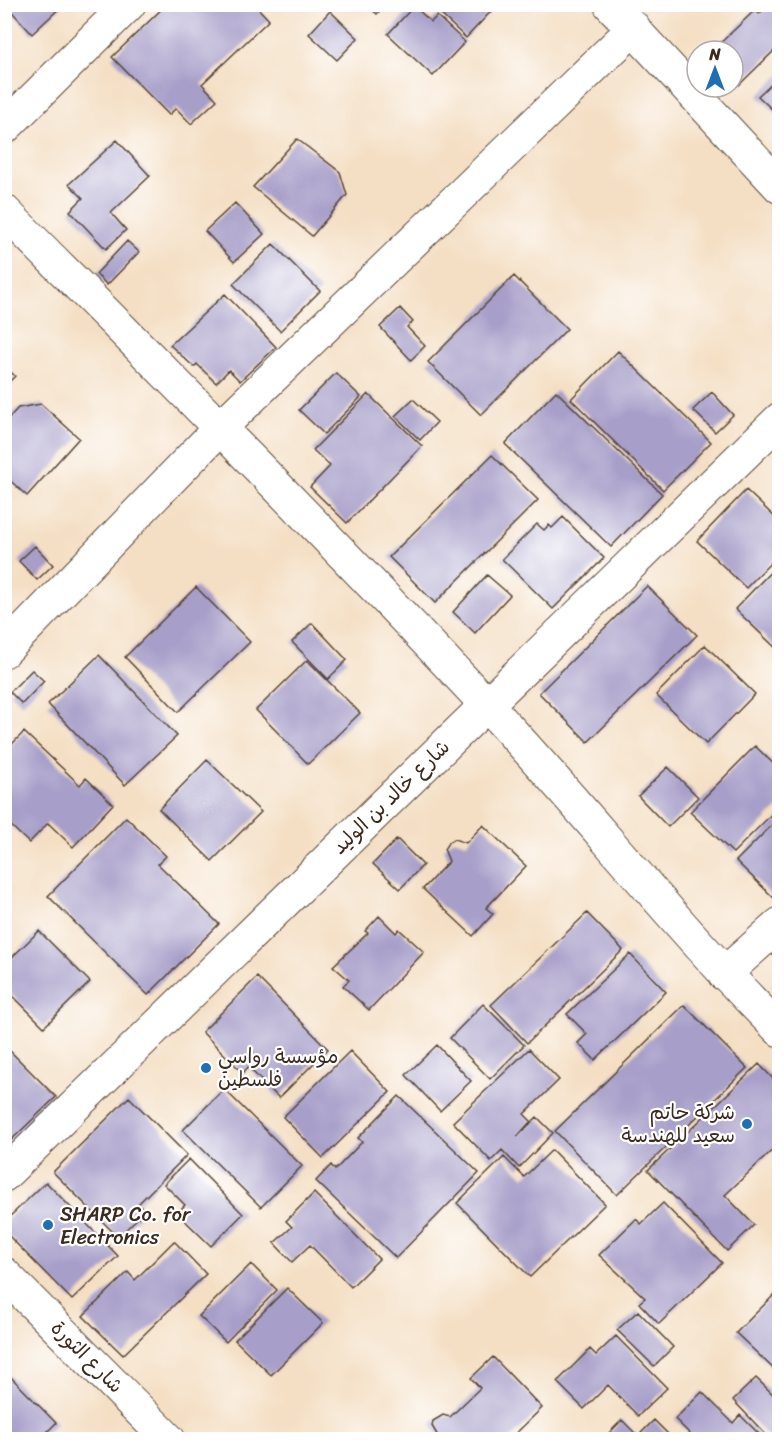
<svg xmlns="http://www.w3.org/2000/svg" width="784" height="1444" font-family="Sriracha,'Playpen Sans Arabic',sans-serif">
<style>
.building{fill:#a79fc9}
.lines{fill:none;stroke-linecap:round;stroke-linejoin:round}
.street-casing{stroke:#574537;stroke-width:35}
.secondary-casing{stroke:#574537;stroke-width:35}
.street{stroke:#fff;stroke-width:33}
.secondary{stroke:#fff;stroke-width:33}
.poi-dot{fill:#1f6fb2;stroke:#fff;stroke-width:2}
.labels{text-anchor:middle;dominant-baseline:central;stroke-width:4.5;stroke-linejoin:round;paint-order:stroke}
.street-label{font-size:20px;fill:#3b2a1e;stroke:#fff}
.poi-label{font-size:20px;fill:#3b2a1e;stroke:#fff;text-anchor:start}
</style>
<rect width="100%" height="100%" fill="#fff"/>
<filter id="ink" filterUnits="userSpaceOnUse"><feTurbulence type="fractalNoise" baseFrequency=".0167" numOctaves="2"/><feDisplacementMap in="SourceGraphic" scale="12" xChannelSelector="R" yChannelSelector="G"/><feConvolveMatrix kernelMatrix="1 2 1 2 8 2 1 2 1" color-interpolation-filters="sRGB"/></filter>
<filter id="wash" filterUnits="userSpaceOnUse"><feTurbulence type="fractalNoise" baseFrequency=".008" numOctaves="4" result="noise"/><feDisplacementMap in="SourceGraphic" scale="24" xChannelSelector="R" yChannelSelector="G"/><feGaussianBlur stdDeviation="1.35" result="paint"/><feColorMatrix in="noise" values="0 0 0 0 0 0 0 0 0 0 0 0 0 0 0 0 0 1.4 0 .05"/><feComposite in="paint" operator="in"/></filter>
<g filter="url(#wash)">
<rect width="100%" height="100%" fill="#f4dfc4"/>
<g id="blocks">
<path class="building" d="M 5,4 L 64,4 L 32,34 Z
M 167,4 L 254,4 L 269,20 L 202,84 L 217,100 L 191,124 L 176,108 L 169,115 L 112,57 Z
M 366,4 L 386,4 L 377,14 Z
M 423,4 L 498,4 L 466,38 L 433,7 L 430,11 Z
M 769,4 L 780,4 L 780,45 L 739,85 L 733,79 L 733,51 L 712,51 L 755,10 L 759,14 Z
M 414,6 L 431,22 L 437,16 L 465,42 L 433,76 L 388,34 Z
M 330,11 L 358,38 L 337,60 L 309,34 Z
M 780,75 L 780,117 L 758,96 Z
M 297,139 L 340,172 L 347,195 L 312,236 L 253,187 Z
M 117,140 L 150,176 L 111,213 L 126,230 L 106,249 L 70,211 L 83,198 L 69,184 Z
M 235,203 L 264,234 L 234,262 L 205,231 Z
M 127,241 L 139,252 L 107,285 L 96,274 Z
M 273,244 L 320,291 L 280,331 L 233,284 Z
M 514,276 L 567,329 L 481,415 L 428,362 Z
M 225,294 L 276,347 L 240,381 L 229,370 L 216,383 L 197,364 L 194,367 L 170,345 Z
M 400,308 L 413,322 L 407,327 L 425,346 L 411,360 L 380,327 Z
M 618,351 L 711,442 L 663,490 L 571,399 Z
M 4,366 L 15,376 L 4,387 Z
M 336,373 L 361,397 L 324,434 L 299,410 Z
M 556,391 L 662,494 L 611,547 L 505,444 Z
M 712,392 L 733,415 L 715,432 L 693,410 Z
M 368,394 L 422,446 L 347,523 L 310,487 L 330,466 L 313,450 Z
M 413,399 L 437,422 L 420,440 L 395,416 Z
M 41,404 L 79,438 L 27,496 L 4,475 L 4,423 L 18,408 Z
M 492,455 L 538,500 L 435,603 L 389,557 Z
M 746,490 L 780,522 L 780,553 L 746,588 L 697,541 Z
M 563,517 L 604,558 L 553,609 L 502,559 L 537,524 L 544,530 L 549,525 L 552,528 Z
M 35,546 L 53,565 L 37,580 L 19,561 Z
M 780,562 L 780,652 L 735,609 Z
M 487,575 L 510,595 L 475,633 L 453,612 Z
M 647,586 L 697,635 L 588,742 L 539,693 Z
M 196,587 L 250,642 L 178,712 L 125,657 Z
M 312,623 L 347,660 L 328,679 L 292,642 Z
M 705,645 L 755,694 L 706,744 L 656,695 Z
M 99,655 L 177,736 L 125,785 L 48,704 Z
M 307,660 L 360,713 L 308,764 L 256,710 Z
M 32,670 L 44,681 L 22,704 L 10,692 Z
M 24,732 L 80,785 L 86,778 L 113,804 L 73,847 L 48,823 L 29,843 L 4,819 L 4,752 Z
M 755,746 L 780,770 L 780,806 L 733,853 L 690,812 Z
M 207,760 L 261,812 L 212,861 L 159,809 Z
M 668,767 L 698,797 L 668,827 L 638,796 Z
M 126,817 L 166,856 L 158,864 L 219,924 L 148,995 L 48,896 Z
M 780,817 L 780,899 L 777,901 L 736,861 Z
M 483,825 L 526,866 L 486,908 L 493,914 L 473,936 L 423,889 L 449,861 L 444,849 L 448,843 L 454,839 L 466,843 Z
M 397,839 L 423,865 L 400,889 L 373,864 Z
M 587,913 L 623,950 L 527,1043 L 491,1005 Z
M 379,916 L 396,933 L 399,929 L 424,952 L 369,1010 L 343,986 L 349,980 L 333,966 L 368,933 L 365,931 Z
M 39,931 L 90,982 L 44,1027 L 4,987 L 4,965 Z
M 630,954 L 666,992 L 595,1060 L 578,1043 L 587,1034 L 567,1014 Z
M 257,977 L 328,1049 L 279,1098 L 248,1067 L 243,1073 L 202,1032 Z
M 483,1004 L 524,1045 L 490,1079 L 450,1038 Z
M 684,1005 L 747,1068 L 617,1195 L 555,1131 Z
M 4,1045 L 56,1097 L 4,1147 Z
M 437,1045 L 471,1081 L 440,1111 L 406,1075 Z
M 529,1049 L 559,1080 L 524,1114 L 531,1121 L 517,1137 L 537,1117 L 553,1133 L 519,1168 L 502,1150 L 491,1161 L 453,1122 Z
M 350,1051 L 390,1092 L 323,1158 L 283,1117 Z
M 759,1064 L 780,1086 L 780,1143 L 725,1195 L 754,1225 L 727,1251 L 648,1170 Z
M 224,1089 L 302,1166 L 261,1207 L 183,1130 Z
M 399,1096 L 479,1173 L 396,1258 L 316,1181 L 331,1165 L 335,1170 L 362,1142 L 358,1138 Z
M 129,1097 L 187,1155 L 138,1204 L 145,1211 L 118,1237 L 53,1172 Z
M 552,1150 L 605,1204 L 530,1277 L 457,1203 L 504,1157 L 524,1177 Z
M 189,1159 L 243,1214 L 211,1246 L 177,1213 L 185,1205 L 164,1184 Z
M 46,1182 L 118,1256 L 72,1300 L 4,1231 L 4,1222 Z
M 314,1193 L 379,1259 L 351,1287 L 310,1245 L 292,1262 L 274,1243 L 292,1227 L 286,1221 Z
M 663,1203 L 722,1263 L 659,1324 L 639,1303 L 645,1298 L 599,1255 L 636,1219 L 641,1224 Z
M 174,1241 L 206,1274 L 123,1355 L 83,1316 L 128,1272 L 135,1280 Z
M 251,1264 L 277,1290 L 226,1342 L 199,1316 Z
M 287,1288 L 323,1323 L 271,1375 L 235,1340 Z
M 780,1289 L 780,1375 L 736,1333 Z
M 638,1311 L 673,1347 L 654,1366 L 617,1330 Z
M 616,1336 L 667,1388 L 638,1416 L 608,1385 L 584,1409 L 557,1382 L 590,1349 L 596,1355 Z
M 493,1357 L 542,1408 L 509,1440 L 437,1440 L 439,1438 L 432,1426 L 433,1421 L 443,1415 L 450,1417 L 480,1388 L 471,1378 Z
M 4,1370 L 56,1423 L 39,1440 L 4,1440 Z
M 756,1378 L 780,1401 L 780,1440 L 771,1440 L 733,1400 Z
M 702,1392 L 733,1423 L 740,1415 L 765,1440 L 696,1440 L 675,1419 Z
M 622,1420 L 640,1438 L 602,1440 Z
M 654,1420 L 669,1435 L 664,1440 L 647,1440 L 641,1433 Z"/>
</g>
</g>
<g filter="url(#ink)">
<use href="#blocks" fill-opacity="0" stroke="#574537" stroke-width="1.5"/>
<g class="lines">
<defs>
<path id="street" d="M 4,211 C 166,373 327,535 484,702 C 585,809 675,926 780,1030
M 4,651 L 221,427 L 634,28
M 724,974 L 780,924
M 4,1175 L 780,419
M 4,1274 L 169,1440"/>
<path id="secondary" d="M 610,4 L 780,187
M 4,128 L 129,4"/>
</defs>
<use href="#street" class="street-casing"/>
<use href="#secondary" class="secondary-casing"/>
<use href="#street" class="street"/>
<use href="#secondary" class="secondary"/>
</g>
</g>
<g class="poi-dot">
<circle cx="206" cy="1068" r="6"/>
<circle cx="747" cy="1124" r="6"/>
<circle cx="48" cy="1225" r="6"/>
</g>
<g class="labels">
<g class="street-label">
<text transform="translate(391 797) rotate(-44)">شارع خالد بن الوليد</text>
<text transform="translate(87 1357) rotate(45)">شارع الثورة</text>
</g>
<g class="poi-label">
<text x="218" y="1056">مؤسسة رواسي<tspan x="218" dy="23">فلسطين</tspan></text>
<text x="735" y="1112" text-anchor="end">شركة حاتم<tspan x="735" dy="23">سعيد للهندسة</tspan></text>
<text x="60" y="1214">SHARP Co. for<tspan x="60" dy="23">Electronics</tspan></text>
</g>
</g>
<rect width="784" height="1444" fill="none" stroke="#fff" stroke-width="24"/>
<g transform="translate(715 69)"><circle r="28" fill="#ffffff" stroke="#b1aaa5" stroke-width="1.5"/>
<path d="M0-4.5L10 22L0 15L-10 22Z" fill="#1f6fb2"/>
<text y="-9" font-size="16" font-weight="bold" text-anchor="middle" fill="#3b2a1e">N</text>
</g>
</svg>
